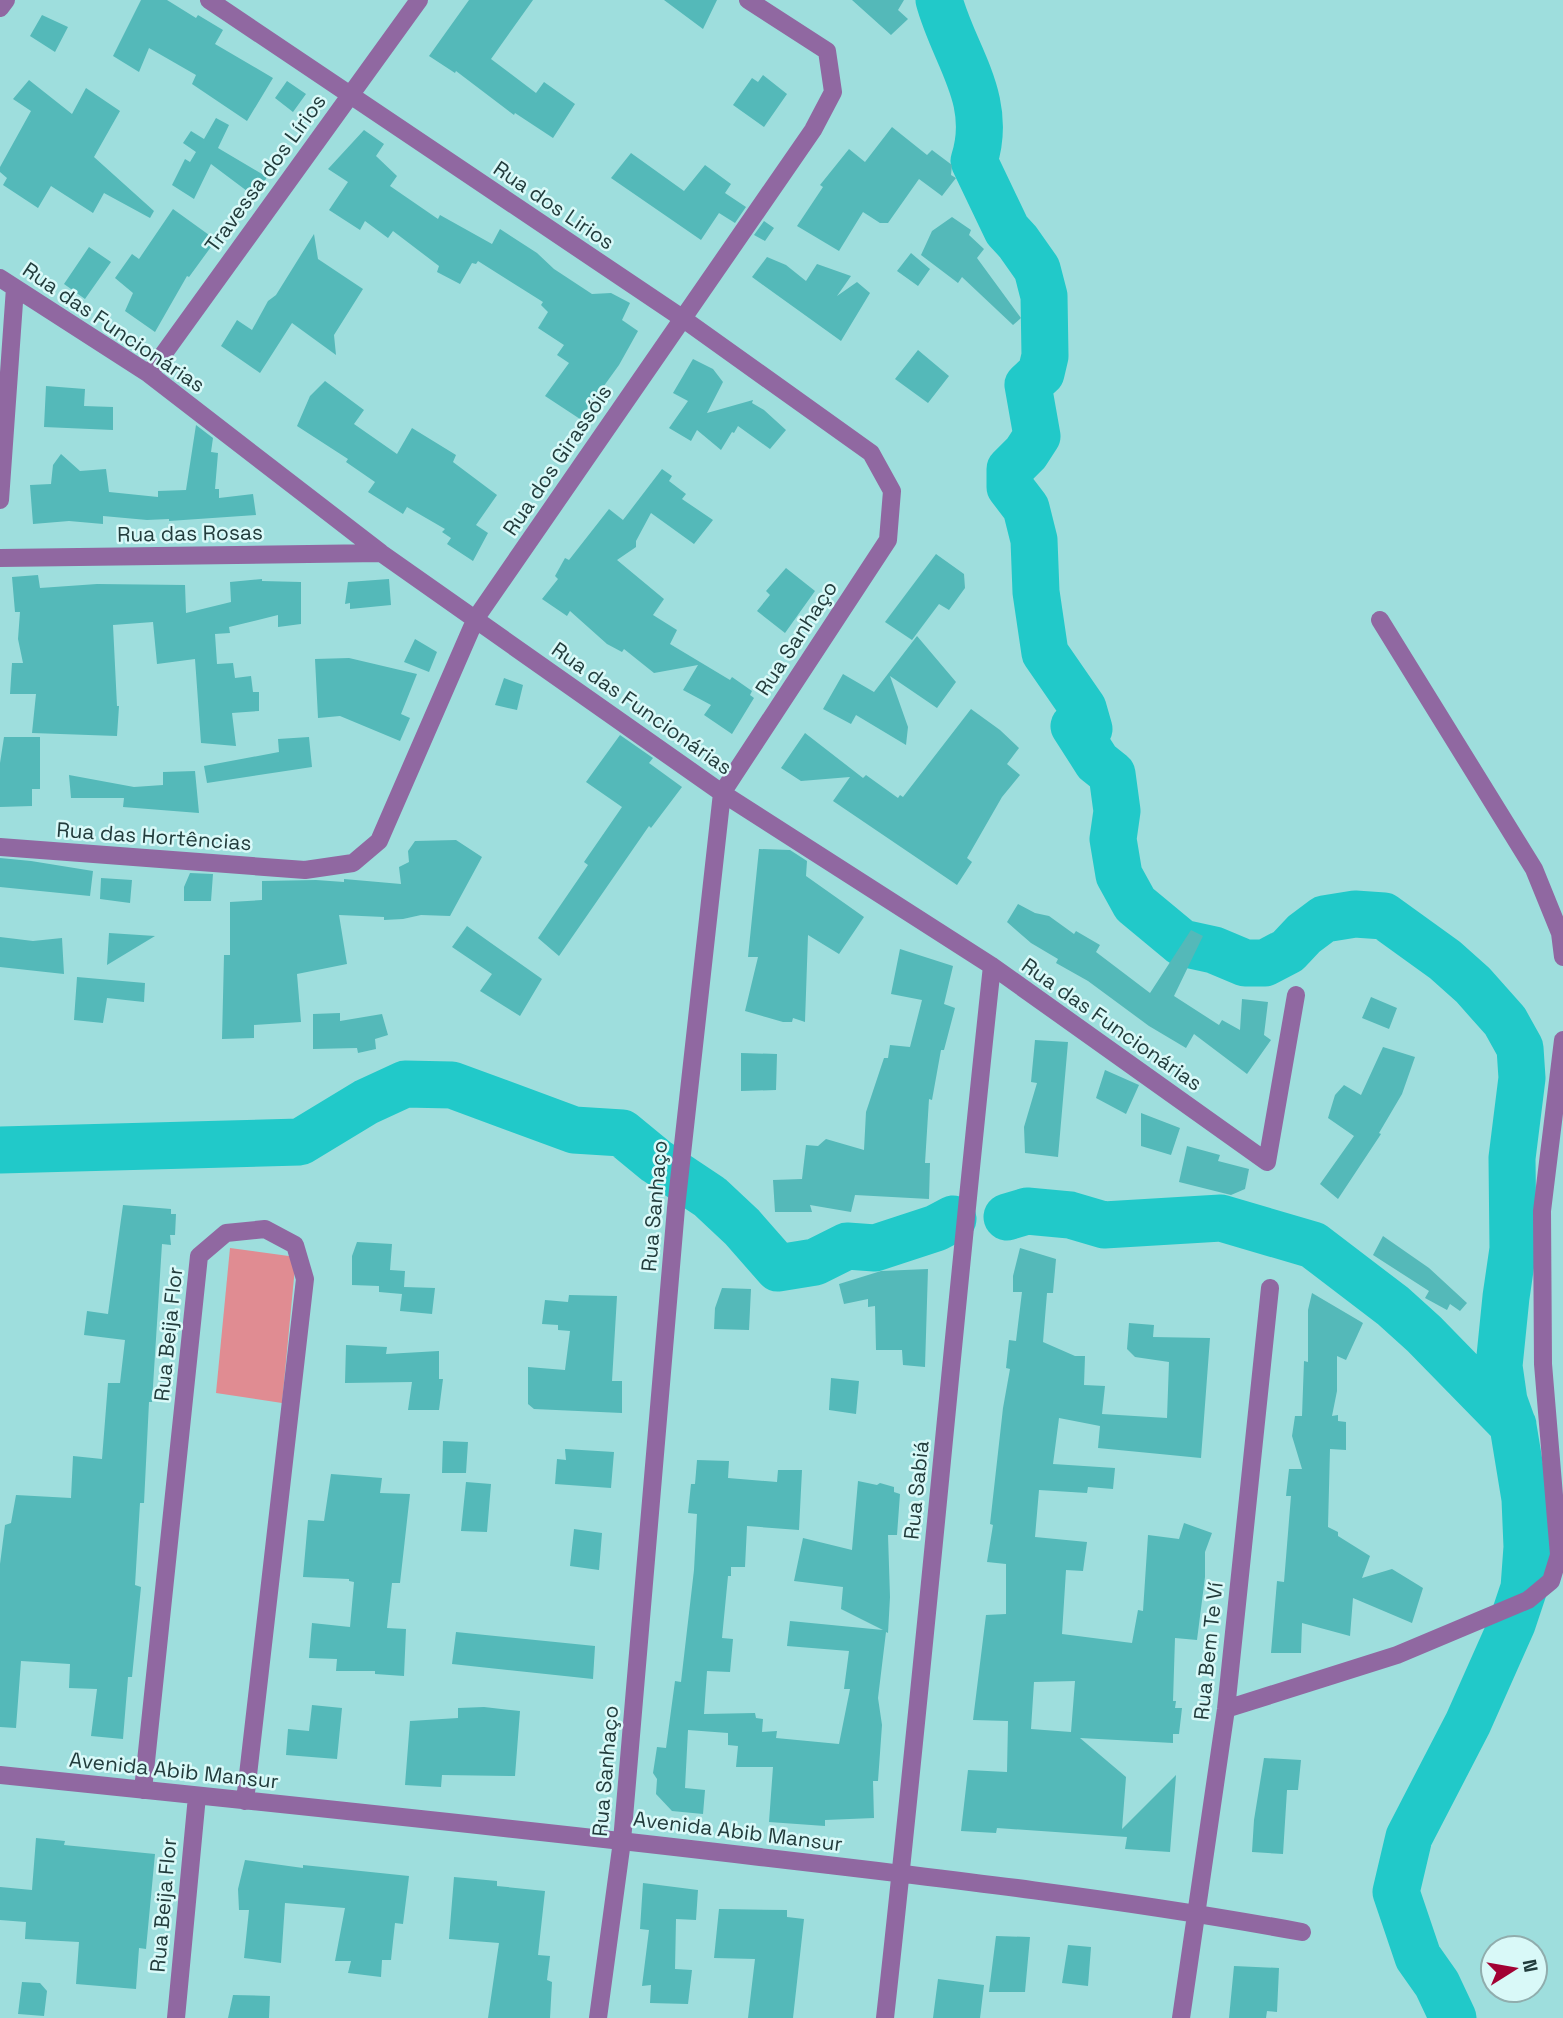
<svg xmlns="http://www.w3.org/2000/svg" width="1563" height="2018" font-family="'Space Grotesk',sans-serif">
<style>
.green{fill:#e08c92}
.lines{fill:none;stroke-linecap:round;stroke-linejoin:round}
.river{stroke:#21c9c9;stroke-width:47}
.building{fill:#54b9b9;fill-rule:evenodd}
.minor{stroke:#9068a1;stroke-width:18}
.labels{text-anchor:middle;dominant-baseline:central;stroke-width:5;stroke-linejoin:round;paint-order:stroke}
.street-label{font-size:21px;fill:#223c3c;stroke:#d9f9f8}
</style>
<rect width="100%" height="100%" fill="#9ededd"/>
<path class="green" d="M 230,1248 L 296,1257 L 282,1403 L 216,1393 Z"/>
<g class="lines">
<path class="river" d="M 939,0 C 954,56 994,99 974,161 L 1007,230 L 1018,242 L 1037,269 L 1044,296 L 1045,356 L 1041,373 L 1028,385 L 1037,436 L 1026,453 L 1010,469 L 1010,487 L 1026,508 L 1034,540 L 1036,592 L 1045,653 L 1083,708 L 1089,729 L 1074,726 L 1097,762 L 1112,774 L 1117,811 L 1113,839 L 1119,875 L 1135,904 L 1182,943 L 1214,950 L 1245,963 L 1265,963 L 1288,951 L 1304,934 L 1324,919 L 1355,914 L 1384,916 L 1445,960 L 1473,985 L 1505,1021 L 1520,1048 L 1522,1078 L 1512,1158 L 1513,1249 L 1506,1297 L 1499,1366 L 1504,1401 L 1513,1426 L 1525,1499 L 1527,1547 L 1524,1588 L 1512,1624 L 1468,1723 L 1409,1837 L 1396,1892 L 1418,1957 L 1437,1984 L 1453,2018
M 0,1150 L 300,1142 L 366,1102 L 405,1084 L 452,1085 L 574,1130 L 622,1133 L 656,1161 L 710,1197 L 742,1227 L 778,1268 L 815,1262 L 847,1246 L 875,1248 L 936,1228 L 953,1219
M 1007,1217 L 1027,1211 L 1070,1215 L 1104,1225 L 1221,1218 L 1313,1245 L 1393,1306 L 1424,1334 L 1513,1425"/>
</g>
<path class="building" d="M 141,0 L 167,0 L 196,18 L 198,15 L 223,30 L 215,44 L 273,78 L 247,121 L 192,84 L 196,75 L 149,48 L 139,72 L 113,56 Z
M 469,0 L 533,0 L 491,59 L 536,93 L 544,82 L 575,104 L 553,138 L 515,113 L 514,115 L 456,71 L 455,73 L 429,56 Z
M 664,0 L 717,0 L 703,29 Z
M 852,0 L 904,0 L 898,10 L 908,19 L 891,35 Z
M 42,15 L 68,27 L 55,52 L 30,36 Z
M 763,75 L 787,94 L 764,127 L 733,105 L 752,78 L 758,82 Z
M 29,80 L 72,114 L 86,88 L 120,111 L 94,157 L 154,211 L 150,218 L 104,193 L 93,213 L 51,186 L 38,208 L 3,185 L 7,178 L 0,172 L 0,167 L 31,111 L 13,99 Z
M 287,81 L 306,94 L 293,112 L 275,98 Z
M 216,118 L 229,125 L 218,148 L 267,177 L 255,197 L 211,164 L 194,199 L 172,185 L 185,159 L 190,162 L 196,152 L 183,143 L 191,131 L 204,139 Z
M 892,127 L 927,155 L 932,150 L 952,165 L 951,175 L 956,178 L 942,196 L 919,179 L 888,223 L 880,223 L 863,212 L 839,251 L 797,226 L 823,187 L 820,185 L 849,149 L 865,162 Z
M 364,130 L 384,144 L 376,156 L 397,176 L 390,186 L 438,219 L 440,215 L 492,244 L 500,229 L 537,253 L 554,269 L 592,294 L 611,293 L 630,303 L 622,320 L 638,331 L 619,365 L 580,419 L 545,396 L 569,363 L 557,355 L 564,345 L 538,328 L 548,312 L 541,305 L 543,302 L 478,261 L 476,264 L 472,263 L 460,284 L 437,272 L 439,266 L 393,231 L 388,238 L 365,221 L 360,230 L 329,210 L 348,182 L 328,169 Z
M 631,153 L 684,191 L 705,165 L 731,184 L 725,193 L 746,207 L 735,223 L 719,213 L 701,240 L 611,178 Z
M 173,209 L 216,240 L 189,277 L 187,276 L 155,332 L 125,311 L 133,293 L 115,278 L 132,254 L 139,259 Z
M 952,217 L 971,230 L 969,235 L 984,249 L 977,258 L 1021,318 L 1013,325 L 962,277 L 958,283 L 921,255 L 932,231 Z
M 764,221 L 774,228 L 765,241 L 754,235 Z
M 314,234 L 318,259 L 363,289 L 334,335 L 336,355 L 292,323 L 260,373 L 221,346 L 237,320 L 252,330 L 268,301 L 276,295 Z
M 89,247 L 111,262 L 85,299 L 64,284 Z
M 911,253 L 930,269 L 918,286 L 897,271 Z
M 767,257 L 786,265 L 806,281 L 817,264 L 851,276 L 837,296 L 857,282 L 870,293 L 841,341 L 752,277 Z
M 918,350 L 949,376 L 928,403 L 895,379 Z
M 693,359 L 713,369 L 723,382 L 707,413 L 753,400 L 752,403 L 764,410 L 786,430 L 770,449 L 738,426 L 734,433 L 732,432 L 721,450 L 697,430 L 691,441 L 669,428 L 688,401 L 673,393 Z
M 325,381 L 364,410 L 354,424 L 397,454 L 412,428 L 456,455 L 453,462 L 497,495 L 476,525 L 488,533 L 473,561 L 447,544 L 451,538 L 442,532 L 445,529 L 407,507 L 403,514 L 368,492 L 375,482 L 346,462 L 348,459 L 297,426 L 310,396 Z
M 46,386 L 85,389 L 84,406 L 113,407 L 113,430 L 44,427 Z
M 196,425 L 213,438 L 211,452 L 218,453 L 215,489 L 219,489 L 219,498 L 253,494 L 256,515 L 169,521 L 169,519 L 147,520 L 103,516 L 103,524 L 69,521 L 33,524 L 30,485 L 51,484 L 53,465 L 61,454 L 80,471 L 106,469 L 109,492 L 158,497 L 158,491 L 186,490 Z
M 662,469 L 672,476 L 669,481 L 686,494 L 682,499 L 713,520 L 694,544 L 651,513 L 636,541 L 636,547 L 617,560 L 664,599 L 653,615 L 677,630 L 670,644 L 730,680 L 732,677 L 752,691 L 750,695 L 754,698 L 732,734 L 704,715 L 711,705 L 683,690 L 698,665 L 654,673 L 624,649 L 622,652 L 607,644 L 570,611 L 567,616 L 542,599 L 558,579 L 555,576 L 565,558 L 569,560 L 609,509 L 623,520 Z
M 936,554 L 964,574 L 965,588 L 949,610 L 939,604 L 912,640 L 885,622 Z
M 786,568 L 815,591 L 785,633 L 757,611 L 770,595 L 766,591 Z
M 38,575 L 40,588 L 97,584 L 185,585 L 186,613 L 231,602 L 230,582 L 262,579 L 262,581 L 301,582 L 301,624 L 278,627 L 278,615 L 229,627 L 230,633 L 215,634 L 217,664 L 233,663 L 235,678 L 251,676 L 253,692 L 259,692 L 259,711 L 232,713 L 236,746 L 201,743 L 195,659 L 157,664 L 153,622 L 113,625 L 117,706 L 119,706 L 117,736 L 32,733 L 36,694 L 10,694 L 12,663 L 23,663 L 18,639 L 20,612 L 15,612 L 12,577 Z
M 389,579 L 391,605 L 350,609 L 350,603 L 345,604 L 348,582 Z
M 917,636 L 956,682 L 937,708 L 890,676 L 908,727 L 906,745 L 856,715 L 851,724 L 823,709 L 843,674 L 874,692 Z
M 415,639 L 437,652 L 429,672 L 404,662 Z
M 349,658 L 417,674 L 401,714 L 410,718 L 400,741 L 340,716 L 318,718 L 315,659 Z
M 504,678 L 523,685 L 517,710 L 495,705 Z
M 971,709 L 1000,730 L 1019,748 L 1007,764 L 1020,775 L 1002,797 L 967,858 L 972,862 L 957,885 L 833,801 L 850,777 L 801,781 L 781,768 L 805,733 L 863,778 L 866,775 L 898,798 L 900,795 L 903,797 Z
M 620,735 L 653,758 L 649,763 L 682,787 L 651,828 L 649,826 L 559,956 L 538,938 L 588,865 L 584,862 L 622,807 L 586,782 Z
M 4,737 L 40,737 L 40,789 L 32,789 L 32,806 L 0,807 L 0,763 Z
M 309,737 L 312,767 L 207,783 L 204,766 L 279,752 L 278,739 Z
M 195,771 L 199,813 L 123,807 L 124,798 L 71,798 L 69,775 L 134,787 L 163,785 L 163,772 Z
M 456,840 L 482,857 L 450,916 L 421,915 L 403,919 L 384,920 L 384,917 L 339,915 L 347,964 L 297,974 L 301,1022 L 254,1025 L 254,1038 L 222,1039 L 224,955 L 230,955 L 230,902 L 262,900 L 262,881 L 316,880 L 344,882 L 344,879 L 401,884 L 399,867 L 409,862 L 408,851 L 415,841 Z
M 759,849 L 790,850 L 807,861 L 806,876 L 864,917 L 839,954 L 808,935 L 805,1022 L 793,1018 L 792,1022 L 783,1022 L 745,1011 L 758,957 L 748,957 Z
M 0,858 L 31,861 L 93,871 L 90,896 L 0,887 Z
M 190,873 L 213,874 L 211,901 L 184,901 L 184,887 Z
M 101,878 L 132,880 L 130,903 L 100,899 Z
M 1018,904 L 1035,913 L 1049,916 L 1074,934 L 1076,931 L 1100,945 L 1096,952 L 1150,993 L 1191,930 L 1203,936 L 1174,996 L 1219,1025 L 1222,1020 L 1240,1030 L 1242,999 L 1268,1002 L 1264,1035 L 1271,1040 L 1247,1074 L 1194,1034 L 1186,1048 L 1149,1026 L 1088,981 L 1056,963 L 1058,959 L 1031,943 L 1007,922 Z
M 467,926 L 542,979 L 520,1016 L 480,991 L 492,974 L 452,947 Z
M 109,933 L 155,936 L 107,965 Z
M 0,937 L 33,941 L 62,938 L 64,974 L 0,967 Z
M 900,949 L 953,966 L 944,1004 L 955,1008 L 944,1050 L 941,1050 L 932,1100 L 929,1099 L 925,1163 L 930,1163 L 929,1199 L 855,1195 L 851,1212 L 810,1205 L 812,1212 L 775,1212 L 773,1180 L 802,1179 L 806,1145 L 818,1146 L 826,1139 L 864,1150 L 866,1112 L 884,1058 L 888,1058 L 890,1045 L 910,1047 L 922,1000 L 891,994 Z
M 77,977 L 145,983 L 144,1002 L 107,998 L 103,1023 L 74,1020 Z
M 1371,997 L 1397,1008 L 1389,1029 L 1362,1018 Z
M 340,1013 L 340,1021 L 382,1014 L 388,1035 L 375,1039 L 376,1049 L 358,1053 L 357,1048 L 313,1049 L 313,1014 Z
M 1035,1040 L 1068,1042 L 1058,1157 L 1025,1153 L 1024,1127 L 1037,1083 L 1031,1082 Z
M 1383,1047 L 1415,1057 L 1402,1094 L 1379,1133 L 1381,1134 L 1338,1199 L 1320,1184 L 1354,1136 L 1328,1118 L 1335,1095 L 1344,1085 L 1361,1095 Z
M 741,1053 L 777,1054 L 776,1090 L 741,1091 Z
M 1105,1070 L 1139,1085 L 1126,1114 L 1096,1098 Z
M 1141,1113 L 1180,1128 L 1171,1155 L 1141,1146 Z
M 1187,1146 L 1220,1155 L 1218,1161 L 1249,1169 L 1245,1189 L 1231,1195 L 1179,1182 Z
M 123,1205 L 171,1209 L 171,1214 L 176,1214 L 175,1235 L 170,1235 L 171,1245 L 162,1244 L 152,1402 L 149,1402 L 144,1503 L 140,1503 L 135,1585 L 141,1587 L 132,1677 L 128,1677 L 123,1739 L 91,1736 L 97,1689 L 69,1688 L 70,1664 L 21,1661 L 16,1728 L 0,1727 L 0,1564 L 5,1525 L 11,1523 L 16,1495 L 71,1498 L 73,1456 L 102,1459 L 108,1383 L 120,1383 L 125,1340 L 84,1335 L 87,1311 L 108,1314 Z
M 1383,1236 L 1429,1268 L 1467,1303 L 1460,1311 L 1450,1304 L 1447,1310 L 1425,1298 L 1429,1291 L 1373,1255 Z
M 357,1242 L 392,1244 L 390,1270 L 405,1271 L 404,1287 L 435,1288 L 432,1314 L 400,1311 L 402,1294 L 379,1292 L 379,1286 L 352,1285 L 352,1256 Z
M 1020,1248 L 1056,1259 L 1053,1293 L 1047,1293 L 1043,1342 L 1075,1356 L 1085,1356 L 1084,1385 L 1105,1386 L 1102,1414 L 1167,1418 L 1169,1362 L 1135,1357 L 1127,1349 L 1129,1323 L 1154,1325 L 1153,1337 L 1210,1338 L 1201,1458 L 1098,1448 L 1100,1426 L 1059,1418 L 1053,1464 L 1115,1468 L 1113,1489 L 1088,1487 L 1087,1493 L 1039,1490 L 1035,1537 L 1087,1542 L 1083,1571 L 1066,1570 L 1062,1634 L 1132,1643 L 1138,1610 L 1143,1611 L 1148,1535 L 1179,1539 L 1184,1523 L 1212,1533 L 1205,1552 L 1205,1577 L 1197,1640 L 1175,1638 L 1173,1701 L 1176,1701 L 1175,1708 L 1182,1708 L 1179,1734 L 1173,1734 L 1173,1743 L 1080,1738 L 1126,1777 L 1122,1829 L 1176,1775 L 1170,1852 L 1125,1849 L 1127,1837 L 997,1828 L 996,1833 L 961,1831 L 968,1770 L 1007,1772 L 1008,1721 L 973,1720 L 986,1615 L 1006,1614 L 1006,1564 L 987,1562 L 993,1525 L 990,1524 L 1003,1408 L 1010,1369 L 1006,1368 L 1009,1340 L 1016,1341 L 1022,1292 L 1013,1292 L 1013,1276 ZM 1075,1681 L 1071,1732 L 1031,1729 L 1034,1682 Z
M 928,1269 L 925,1367 L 903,1365 L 902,1350 L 876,1350 L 875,1306 L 868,1307 L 868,1299 L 844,1304 L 839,1284 L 881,1271 Z
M 722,1288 L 751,1289 L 749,1330 L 714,1329 L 715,1308 Z
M 1312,1293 L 1363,1323 L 1346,1360 L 1337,1356 L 1337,1391 L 1332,1416 L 1338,1415 L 1338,1421 L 1346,1422 L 1346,1450 L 1330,1449 L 1328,1527 L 1338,1532 L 1338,1536 L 1370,1556 L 1362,1578 L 1392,1569 L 1423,1588 L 1412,1623 L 1353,1598 L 1350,1636 L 1302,1623 L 1301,1653 L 1271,1653 L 1277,1581 L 1284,1582 L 1291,1496 L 1286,1496 L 1289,1469 L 1302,1469 L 1292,1436 L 1295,1416 L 1302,1416 L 1304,1361 L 1308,1362 L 1308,1310 Z
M 569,1295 L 617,1296 L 612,1381 L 622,1381 L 622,1413 L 534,1409 L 528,1404 L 528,1367 L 565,1370 L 570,1331 L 558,1330 L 558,1325 L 542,1324 L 545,1300 L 568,1302 Z
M 346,1345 L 387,1347 L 386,1354 L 439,1351 L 439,1379 L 443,1379 L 439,1410 L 408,1410 L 412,1382 L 345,1383 Z
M 831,1378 L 859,1381 L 856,1414 L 829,1410 Z
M 443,1441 L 468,1442 L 466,1473 L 442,1473 Z
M 565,1449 L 614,1452 L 611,1488 L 555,1484 L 557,1459 L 566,1460 Z
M 697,1460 L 729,1461 L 728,1478 L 777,1482 L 778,1470 L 802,1470 L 799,1530 L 747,1526 L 745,1567 L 731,1567 L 731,1576 L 728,1576 L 722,1638 L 733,1639 L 730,1672 L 707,1671 L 704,1714 L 755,1713 L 756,1718 L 763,1719 L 762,1732 L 777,1731 L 776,1738 L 839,1744 L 850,1689 L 844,1689 L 849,1651 L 787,1646 L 790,1621 L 883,1630 L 841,1609 L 843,1587 L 794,1581 L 803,1538 L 852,1550 L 858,1481 L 877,1485 L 880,1483 L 894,1487 L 894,1492 L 900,1494 L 897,1535 L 888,1535 L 890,1597 L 888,1633 L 886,1632 L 878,1698 L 882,1725 L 878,1781 L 873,1781 L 874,1818 L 825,1820 L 825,1826 L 769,1822 L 773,1767 L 736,1767 L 738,1746 L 728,1745 L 728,1733 L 688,1730 L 685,1788 L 705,1790 L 703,1814 L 672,1811 L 656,1794 L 657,1779 L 653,1773 L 657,1747 L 666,1748 L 675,1681 L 681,1682 L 694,1570 L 697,1514 L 688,1513 L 691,1484 L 695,1484 Z
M 331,1474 L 382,1478 L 380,1493 L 410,1494 L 400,1583 L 392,1583 L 387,1628 L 406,1629 L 404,1676 L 375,1674 L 375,1671 L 336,1671 L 337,1659 L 309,1658 L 312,1623 L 350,1627 L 354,1582 L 349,1581 L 349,1579 L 303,1577 L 308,1520 L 324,1521 Z
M 466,1482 L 491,1484 L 487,1532 L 461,1531 Z
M 574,1529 L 602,1533 L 599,1570 L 570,1566 Z
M 456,1632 L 595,1646 L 593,1679 L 452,1664 Z
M 312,1705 L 342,1708 L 337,1759 L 286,1755 L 288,1729 L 309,1731 Z
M 484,1707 L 520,1711 L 515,1776 L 442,1775 L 441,1787 L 405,1785 L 410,1721 L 458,1718 L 458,1708 Z
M 1264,1758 L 1301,1760 L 1298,1790 L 1287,1790 L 1283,1854 L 1252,1852 L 1254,1820 Z
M 36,1838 L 65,1841 L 64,1845 L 155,1854 L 146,1949 L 139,1948 L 136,1989 L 76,1984 L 79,1942 L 25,1939 L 26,1922 L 0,1920 L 0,1887 L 32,1890 Z
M 245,1860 L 303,1868 L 303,1865 L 409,1876 L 403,1924 L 395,1923 L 391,1960 L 382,1960 L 381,1977 L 348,1973 L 351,1961 L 335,1961 L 345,1908 L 285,1903 L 281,1963 L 244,1958 L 249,1910 L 239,1910 L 238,1889 Z
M 454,1877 L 497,1881 L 497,1886 L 545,1891 L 538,1955 L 550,1956 L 547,1980 L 552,1982 L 550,2018 L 488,2018 L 499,1943 L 449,1939 Z
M 643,1883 L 698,1890 L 696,1920 L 676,1919 L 675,1969 L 692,1970 L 688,2004 L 650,2003 L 651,1985 L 642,1986 L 649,1930 L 640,1929 Z
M 719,1909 L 787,1910 L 787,1917 L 804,1919 L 793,2018 L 748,2018 L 755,1959 L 714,1958 Z
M 996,1936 L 1030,1937 L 1025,1992 L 989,1992 Z
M 1068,1945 L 1091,1947 L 1088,1986 L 1062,1983 Z
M 1234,1966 L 1279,1968 L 1277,2012 L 1267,2011 L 1266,2018 L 1229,2018 Z
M 938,1979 L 984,1985 L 980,2018 L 933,2018 Z
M 22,1982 L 40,1983 L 47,1991 L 44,2016 L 18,2014 Z
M 233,1995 L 270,1996 L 269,2018 L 228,2018 Z"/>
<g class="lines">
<path class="minor" d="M 209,0 L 682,318 L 871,453 L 892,491 L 888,540 L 722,793 L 676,1208 L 622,1841 L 598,2018
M 0,8 L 6,0
M 0,278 L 149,374 L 381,553 L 722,793 L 992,966 L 1267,1162 L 1296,995
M 149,374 L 419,0
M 0,500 L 15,288
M 0,558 L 381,553
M 1380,620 L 1534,869 L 1560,933 L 1563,957
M 0,847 L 305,870 L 353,863 L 379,841 L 476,618 L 813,130 L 833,92 L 827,51 L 748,0
M 1226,1709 L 1397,1655 L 1528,1600 L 1551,1581 L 1559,1555 L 1543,1364 L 1542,1211 L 1563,1040
M 0,1775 C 254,1801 507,1827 760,1857 C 941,1878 1123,1899 1302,1932
M 143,1790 L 199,1256 L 226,1233 L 265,1229 L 295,1245 L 305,1279 L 245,1801
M 176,2018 L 197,1796
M 885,2018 C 924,1668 954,1317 992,966
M 1181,2018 L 1226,1709 L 1270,1288"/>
</g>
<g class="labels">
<g class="street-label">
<text transform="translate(265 173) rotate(-54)">Travessa dos Lírios</text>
<text transform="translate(554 205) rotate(34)">Rua dos Lirios</text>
<text transform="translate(114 327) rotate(34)">Rua das Funcionárias</text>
<text transform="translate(557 460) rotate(-56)">Rua dos Girassóis</text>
<text transform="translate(190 533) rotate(-1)">Rua das Rosas</text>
<text transform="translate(796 638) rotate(-57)">Rua Sanhaço</text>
<text transform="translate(642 708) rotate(35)">Rua das Funcionárias</text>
<text transform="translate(154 836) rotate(4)">Rua das Hortências</text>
<text transform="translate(1112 1024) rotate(35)">Rua das Funcionárias</text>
<text transform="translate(654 1206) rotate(-85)">Rua Sanhaço</text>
<text transform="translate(168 1334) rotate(-84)">Rua Beija Flor</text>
<text transform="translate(916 1490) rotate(-84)">Rua Sabiá</text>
<text transform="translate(1208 1651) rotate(-84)">Rua Bem Te Ví</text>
<text transform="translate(174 1770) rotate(6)">Avenida Abib Mansur</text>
<text transform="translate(605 1771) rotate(-85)">Rua Sanhaço</text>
<text transform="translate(738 1831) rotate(7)">Avenida Abib Mansur</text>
<text transform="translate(163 1905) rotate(-85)">Rua Beija Flor</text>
</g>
</g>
<g transform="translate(1514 1969) rotate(79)"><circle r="33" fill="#d9f9f8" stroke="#90adad" stroke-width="2"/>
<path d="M0-5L12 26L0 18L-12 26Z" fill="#a20234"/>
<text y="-10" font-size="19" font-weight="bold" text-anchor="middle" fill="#223c3c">N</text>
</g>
</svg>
